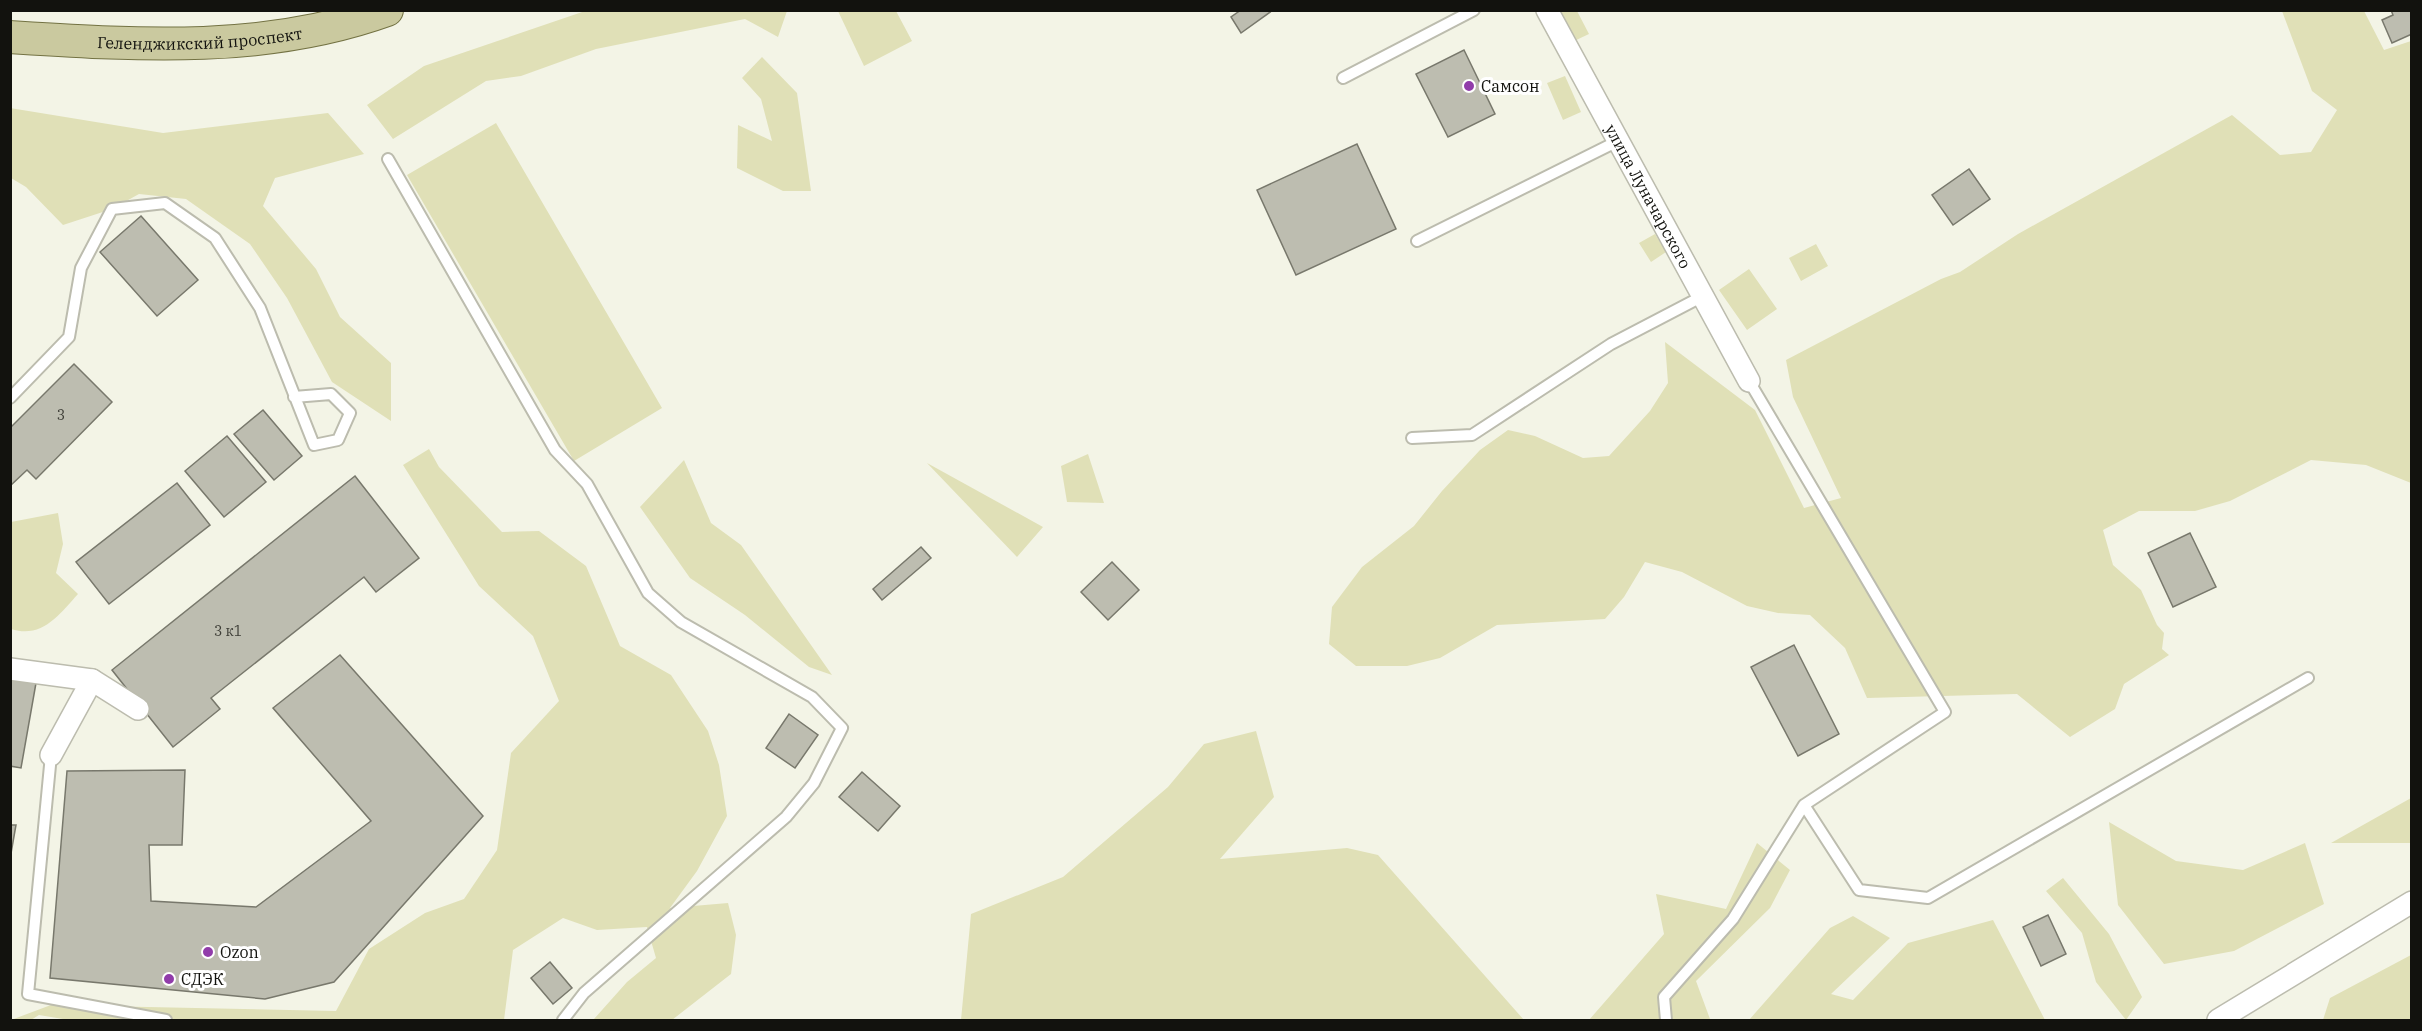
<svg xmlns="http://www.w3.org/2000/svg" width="2422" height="1031" font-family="'IBM Plex Serif',serif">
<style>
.green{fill:#e0e0b7}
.building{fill:#bdbdb0;stroke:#78786c;stroke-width:1.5}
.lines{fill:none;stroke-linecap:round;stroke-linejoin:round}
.lane-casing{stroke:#bcbcae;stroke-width:14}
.street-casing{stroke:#bcbcae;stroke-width:24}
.primary-casing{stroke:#737243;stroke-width:34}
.lane{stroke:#fff;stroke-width:10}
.street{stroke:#fff;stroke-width:21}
.primary{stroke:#cac99f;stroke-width:32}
.poi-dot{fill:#913caa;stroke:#fff;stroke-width:2}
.labels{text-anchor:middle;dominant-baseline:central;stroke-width:6;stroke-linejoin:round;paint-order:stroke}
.number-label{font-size:14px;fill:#3d3d36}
.street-label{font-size:16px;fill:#12120e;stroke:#fff}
.poi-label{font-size:16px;fill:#12120e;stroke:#fff;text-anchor:start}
</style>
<rect width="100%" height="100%" fill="#f3f4e6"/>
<path class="green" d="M 588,10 L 787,11 L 778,37 L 745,19 L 596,49 L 521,76 L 486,81 L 393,139 L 367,105 L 424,66 Z
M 838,11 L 896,11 L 912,41 L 864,66 Z
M 1556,11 L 1577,11 L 1589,34 L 1572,42 Z
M 2282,11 L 2364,11 L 2384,50 L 2411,41 L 2411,483 L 2366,465 L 2311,460 L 2230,501 L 2195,511 L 2139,511 L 2103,530 L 2113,565 L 2141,590 L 2157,625 L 2164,633 L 2162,649 L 2169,655 L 2124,684 L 2115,709 L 2070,737 L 2017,694 L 1867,698 L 1845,648 L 1810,615 L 1778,613 L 1747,606 L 1682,572 L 1645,562 L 1624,597 L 1605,619 L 1497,625 L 1440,658 L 1407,666 L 1356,666 L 1329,644 L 1332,607 L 1362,567 L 1414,526 L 1442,491 L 1480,450 L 1508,430 L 1535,436 L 1583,458 L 1609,456 L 1650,411 L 1668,383 L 1665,342 L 1755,410 L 1804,508 L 1841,498 L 1793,397 L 1786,360 L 1941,279 L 1960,272 L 2018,234 L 2232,115 L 2280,155 L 2311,152 L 2337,110 L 2312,91 Z
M 762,57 L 797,93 L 811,191 L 783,191 L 737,168 L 738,125 L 772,141 L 761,99 L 742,78 Z
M 1565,76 L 1581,112 L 1563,120 L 1547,83 Z
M 10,108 L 163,133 L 328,113 L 364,154 L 275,178 L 263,206 L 316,269 L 340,317 L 391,363 L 391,421 L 332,382 L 287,298 L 250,244 L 186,199 L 139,194 L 112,209 L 63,225 L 26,187 L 11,178 Z
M 496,123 L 662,408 L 574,461 L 407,175 Z
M 1655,234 L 1666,252 L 1651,262 L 1639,243 Z
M 1816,244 L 1828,266 L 1801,281 L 1789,258 Z
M 1749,269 L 1777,309 L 1747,330 L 1719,290 Z
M 429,449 L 439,467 L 502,532 L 539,531 L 586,566 L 620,646 L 671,675 L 708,731 L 719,765 L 727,816 L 697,871 L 670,908 L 728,903 L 736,935 L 731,974 L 672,1020 L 596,1020 L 594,1019 L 627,982 L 656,958 L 647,927 L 597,930 L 563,918 L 513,950 L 504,1020 L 69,1020 L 39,1015 L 31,1020 L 11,1020 L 51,1005 L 336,1011 L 369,949 L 425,913 L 464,899 L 497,850 L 511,753 L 559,701 L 533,636 L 479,586 L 403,465 Z
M 1088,454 L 1104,503 L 1067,502 L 1061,466 Z
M 684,460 L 711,523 L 741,545 L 832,675 L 809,667 L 745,615 L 690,578 L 640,507 Z
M 927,463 L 1043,527 L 1017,557 Z
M 58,513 L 63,544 L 56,573 L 78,594 C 59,615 42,639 11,629 L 11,522 Z
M 1256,731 L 1274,797 L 1220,859 L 1347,848 L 1378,855 L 1524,1020 L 961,1020 L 971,914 L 1063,877 L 1168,787 L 1204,744 Z
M 2411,798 L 2411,843 L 2331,843 Z
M 2109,822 L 2176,861 L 2243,870 L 2305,843 L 2324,904 L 2234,951 L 2164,964 L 2118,905 Z
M 1757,843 L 1790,870 L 1770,908 L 1696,981 L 1710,1019 L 1723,1020 L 1589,1020 L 1664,934 L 1656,894 L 1726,909 Z
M 2063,878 L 2109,934 L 2142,997 L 2126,1020 L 2096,982 L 2082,933 L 2046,891 Z
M 1853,916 L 1890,938 L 1831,994 L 1853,1000 L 1908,943 L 1993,920 L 2045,1020 L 1749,1020 L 1830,928 Z
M 2411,955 L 2412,1018 L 2409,1020 L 2323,1020 L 2330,998 Z"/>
<path class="building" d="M 1241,10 L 1273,10 L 1241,33 L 1231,17 Z
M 2391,10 L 2412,10 L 2412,34 L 2392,43 L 2382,20 L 2393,15 Z
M 1464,50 L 1495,114 L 1448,137 L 1416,74 Z
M 1357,144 L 1396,229 L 1296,275 L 1257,190 Z
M 1969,169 L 1990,199 L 1953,225 L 1932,195 Z
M 141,216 L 198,280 L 157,316 L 100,252 Z
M 74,364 L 112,402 L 36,479 L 27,470 L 10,486 L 10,428 Z
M 263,410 L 302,456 L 274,480 L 234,434 Z
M 227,436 L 266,482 L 224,517 L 185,471 Z
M 355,476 L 419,558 L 376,592 L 364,577 L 211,698 L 220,709 L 173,747 L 112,670 Z
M 177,483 L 210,525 L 109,604 L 76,562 Z
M 2190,533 L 2216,587 L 2173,607 L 2148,553 Z
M 921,547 L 931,558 L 882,600 L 873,589 Z
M 1112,562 L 1139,590 L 1108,620 L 1081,592 Z
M 1794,645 L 1839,734 L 1798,756 L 1751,667 Z
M 340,655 L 483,816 L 334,982 L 265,999 L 50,978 L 67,771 L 185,770 L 182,845 L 149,845 L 151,901 L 256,907 L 371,821 L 273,708 Z
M 10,679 L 36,683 L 21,768 L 10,766 Z
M 789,714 L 818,735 L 795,768 L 766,748 Z
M 862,772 L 900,806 L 878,831 L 839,797 Z
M 10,825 L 16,825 L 10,859 Z
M 2048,915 L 2066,954 L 2041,966 L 2023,927 Z
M 550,962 L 572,988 L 553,1004 L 531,978 Z"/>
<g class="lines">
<defs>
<path id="lane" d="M 1343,78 L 1474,10
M 388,159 L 555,450 L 587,484 L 648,593 L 681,622 L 812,697 L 842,728 L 814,783 L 786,817 L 584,993 L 563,1020
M 1417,241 L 1618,141
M 10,398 L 69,337 L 81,268 L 112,209 L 165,203 L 215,238 L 260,308 L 314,445 L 338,440 L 350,413 L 331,394 L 294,397
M 1412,438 L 1472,435 L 1611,344 L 1703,296
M 51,755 L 28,994 L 166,1020
M 1804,805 L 1859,890 L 1928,898 L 2308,678
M 1666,1020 L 1664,997 L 1733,919 L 1804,805 L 1945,712 L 1749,381"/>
<g id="street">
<path id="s1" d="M 1547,10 L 1749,381"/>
<path d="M 10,669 L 92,680 L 138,709"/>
<path d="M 51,755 L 92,680"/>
<path d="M 2218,1020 L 2412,902"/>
</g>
<g id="primary">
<path id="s2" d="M 10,37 C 137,45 265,54 387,10"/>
</g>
</defs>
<use href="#lane" class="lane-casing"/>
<use href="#street" class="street-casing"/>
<use href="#primary" class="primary-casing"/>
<use href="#lane" class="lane"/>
<use href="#street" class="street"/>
<use href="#primary" class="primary"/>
</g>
<g class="poi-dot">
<circle cx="1469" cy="86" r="6"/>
<circle cx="208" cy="952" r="6"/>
<circle cx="169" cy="979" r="6"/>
</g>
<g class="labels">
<g class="number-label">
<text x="61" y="415">3</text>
<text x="228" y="631">3 к1</text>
</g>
<g class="street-label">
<text stroke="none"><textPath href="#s2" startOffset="190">Геленджикский проспект</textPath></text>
<text stroke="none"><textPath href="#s1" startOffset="212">улица Луначарского</textPath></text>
</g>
<g class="poi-label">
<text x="1481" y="86">Самсон</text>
<text x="220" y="952">Ozon</text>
<text x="181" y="979">СДЭК</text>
</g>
</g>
<rect width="2422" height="1031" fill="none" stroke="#12120e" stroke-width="24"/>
</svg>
